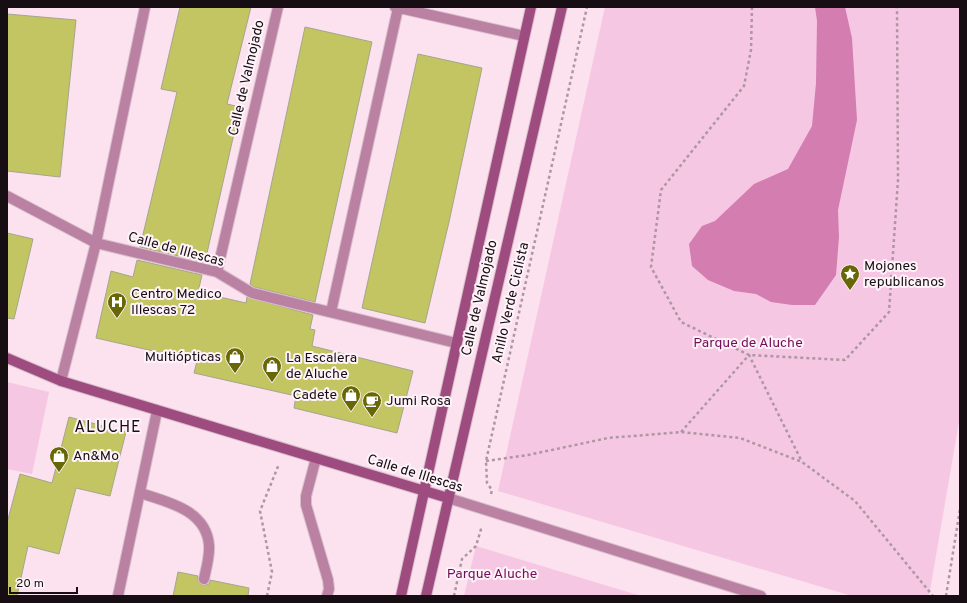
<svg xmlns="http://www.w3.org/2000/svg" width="967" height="603" font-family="Overpass,sans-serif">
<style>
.green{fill:#f6c7e2}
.water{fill:#d37db1}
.building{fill:#c2c561;stroke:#a4a68d}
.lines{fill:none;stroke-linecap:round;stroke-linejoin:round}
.lane-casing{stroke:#d7bfcc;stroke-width:12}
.street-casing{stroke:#d7bfcc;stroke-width:12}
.secondary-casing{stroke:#d7bfcc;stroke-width:12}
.path{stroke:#ac97a2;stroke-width:2.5;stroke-dasharray:3 3;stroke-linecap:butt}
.lane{stroke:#ba81a2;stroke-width:10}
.street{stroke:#ba81a2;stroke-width:10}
.secondary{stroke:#9e4c7f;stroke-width:10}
.labels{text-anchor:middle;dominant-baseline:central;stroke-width:4;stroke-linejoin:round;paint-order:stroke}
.street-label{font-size:14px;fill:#170e13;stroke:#fef3f9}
.poi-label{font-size:14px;fill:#170e13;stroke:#fef3f9;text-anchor:start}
.park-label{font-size:14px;fill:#760d58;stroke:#fef3f9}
.quarter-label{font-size:16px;letter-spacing:1px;fill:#170e13;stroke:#fef3f9}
</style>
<rect width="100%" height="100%" fill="#fce1ef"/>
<path class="green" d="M 605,7 L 960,7 L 960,416 L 929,596 L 852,596 L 498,491 Z
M 7,382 L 49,392 L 32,474 L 7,469 Z
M 476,546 L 641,596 L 464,596 Z"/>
<path class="water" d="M 815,7 L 845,7 L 852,38 L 857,120 L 838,210 L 839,237 L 836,275 L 815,305 L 792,305 L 771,302 L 756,294 L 734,291 L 708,280 L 692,266 L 689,244 L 702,226 L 715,221 L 754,184 L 788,169 L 812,126 L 816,83 L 817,21 Z"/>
<path class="building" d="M 180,7 L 251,7 L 227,104 L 240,107 L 205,262 L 140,247 L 177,92 L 161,89 Z
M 7,14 L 76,20 L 60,177 L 7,171 Z
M 305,27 L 372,42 L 315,302 L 254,287 L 250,284 Z
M 418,54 L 482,68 L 449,222 L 425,323 L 362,308 Z
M 7,233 L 33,239 L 14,319 L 7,318 Z
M 137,260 L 202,275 L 198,292 L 246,303 L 247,297 L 313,315 L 310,329 L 315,330 L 312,346 L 413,371 L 397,433 L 294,408 L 296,396 L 194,373 L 197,361 L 96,338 L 111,271 L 133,277 Z
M 69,417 L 126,432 L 110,496 L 76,488 L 59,554 L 28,546 L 17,596 L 7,596 L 7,523 L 20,474 L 52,483 Z
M 178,572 L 198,576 L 198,581 L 202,585 L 209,584 L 210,580 L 249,588 L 248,596 L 173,596 Z"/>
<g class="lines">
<defs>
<path id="lane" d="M 316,458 L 306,496 L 306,505 L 328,580 L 329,589 L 327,596
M 140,493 C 168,502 206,510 209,545 C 210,556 206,569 204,579"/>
<path id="street" d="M 395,7 L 524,36
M 7,196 L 96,243 L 217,272 L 252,293 L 456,343
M 217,272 L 278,7
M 331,312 L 398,8
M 61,381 L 96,243 L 145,7
M 448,498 L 761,596
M 118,596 L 157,411"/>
<path id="secondary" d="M 7,358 L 61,381 L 448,498
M 401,596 L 531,7
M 426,596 L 562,7"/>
</defs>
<use href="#lane" class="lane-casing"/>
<use href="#street" class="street-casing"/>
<use href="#secondary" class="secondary-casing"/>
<path class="path" d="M 752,7 L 751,50 L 744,86 L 661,190 L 651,267 L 681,322 L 749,355 L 845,360 L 889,312 L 898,180 L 897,7
M 681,432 L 749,355 L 802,462
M 486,461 L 528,455 L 608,438 L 681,432 L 740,438 L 802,462 L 855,501 L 933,596
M 491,494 L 492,490 L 487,483 L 486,461 L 587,7
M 267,596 L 272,572 L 260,511 L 279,464
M 454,596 L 462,559 L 476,546 L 482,526
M 946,596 L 960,509"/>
<use href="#lane" class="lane"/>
<use href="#street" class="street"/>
<use href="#secondary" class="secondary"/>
</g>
<defs>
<symbol id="sight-pin" viewBox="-11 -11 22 30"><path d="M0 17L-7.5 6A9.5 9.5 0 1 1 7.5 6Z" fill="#676805" stroke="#fef3f9"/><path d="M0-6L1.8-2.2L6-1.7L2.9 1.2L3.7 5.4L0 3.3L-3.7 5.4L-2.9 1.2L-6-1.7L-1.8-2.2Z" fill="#fff"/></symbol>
<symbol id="hospital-pin" viewBox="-11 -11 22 30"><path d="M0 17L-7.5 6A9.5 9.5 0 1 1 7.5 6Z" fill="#676805" stroke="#fef3f9"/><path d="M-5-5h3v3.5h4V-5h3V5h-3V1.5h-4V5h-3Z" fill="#fff"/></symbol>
<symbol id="shop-pin" viewBox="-11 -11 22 30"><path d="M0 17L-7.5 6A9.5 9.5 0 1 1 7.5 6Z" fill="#676805" stroke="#fef3f9"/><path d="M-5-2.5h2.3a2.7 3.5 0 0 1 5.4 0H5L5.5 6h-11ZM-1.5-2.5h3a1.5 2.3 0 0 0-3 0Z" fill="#fff"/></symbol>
<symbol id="cafe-pin" viewBox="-11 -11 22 30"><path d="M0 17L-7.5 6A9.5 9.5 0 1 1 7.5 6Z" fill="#676805" stroke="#fef3f9"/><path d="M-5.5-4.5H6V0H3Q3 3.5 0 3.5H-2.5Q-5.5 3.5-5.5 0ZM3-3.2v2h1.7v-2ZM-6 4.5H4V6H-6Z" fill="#fff"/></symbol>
</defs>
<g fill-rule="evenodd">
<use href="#sight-pin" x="839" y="263" width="22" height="30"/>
<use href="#hospital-pin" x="106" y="291" width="22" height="30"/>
<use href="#shop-pin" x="224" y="346" width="22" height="30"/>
<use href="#shop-pin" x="261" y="355" width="22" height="30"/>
<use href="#shop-pin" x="340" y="384" width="22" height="30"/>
<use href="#cafe-pin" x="361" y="390" width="22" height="30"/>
<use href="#shop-pin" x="48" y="445" width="22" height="30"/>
</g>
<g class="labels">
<g class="street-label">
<text transform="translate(247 78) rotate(-77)">Calle de Valmojado</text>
<text transform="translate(176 250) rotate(15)">Calle de Illescas</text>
<text transform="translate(480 298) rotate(-77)">Calle de Valmojado</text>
<text transform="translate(511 303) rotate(-77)">Anillo Verde Ciclista</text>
<text transform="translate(415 474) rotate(17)">Calle de Illescas</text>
</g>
<g class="poi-label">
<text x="864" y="266">Mojones<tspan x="864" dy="16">republicanos</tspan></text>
<text x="131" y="294">Centro Medico<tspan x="131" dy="16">Illescas 72</tspan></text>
<text x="221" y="357" text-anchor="end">Multiópticas</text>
<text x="286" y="358">La Escalera<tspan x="286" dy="16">de Aluche</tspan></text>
<text x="337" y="395" text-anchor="end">Cadete</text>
<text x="386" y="401">Jumi Rosa</text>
<text x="73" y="456">An&amp;Mo</text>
</g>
<g class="park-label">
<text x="748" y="343">Parque de Aluche</text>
<text x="492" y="574">Parque Aluche</text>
</g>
<g class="quarter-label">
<text x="108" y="428">ALUCHE</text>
</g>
</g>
<rect width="967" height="603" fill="none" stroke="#170e13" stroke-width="16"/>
<path d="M10 587v6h67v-6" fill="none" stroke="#170e13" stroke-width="2"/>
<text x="16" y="587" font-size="12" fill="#170e13" stroke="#fef3f9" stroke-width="3" paint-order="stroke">20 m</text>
</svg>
